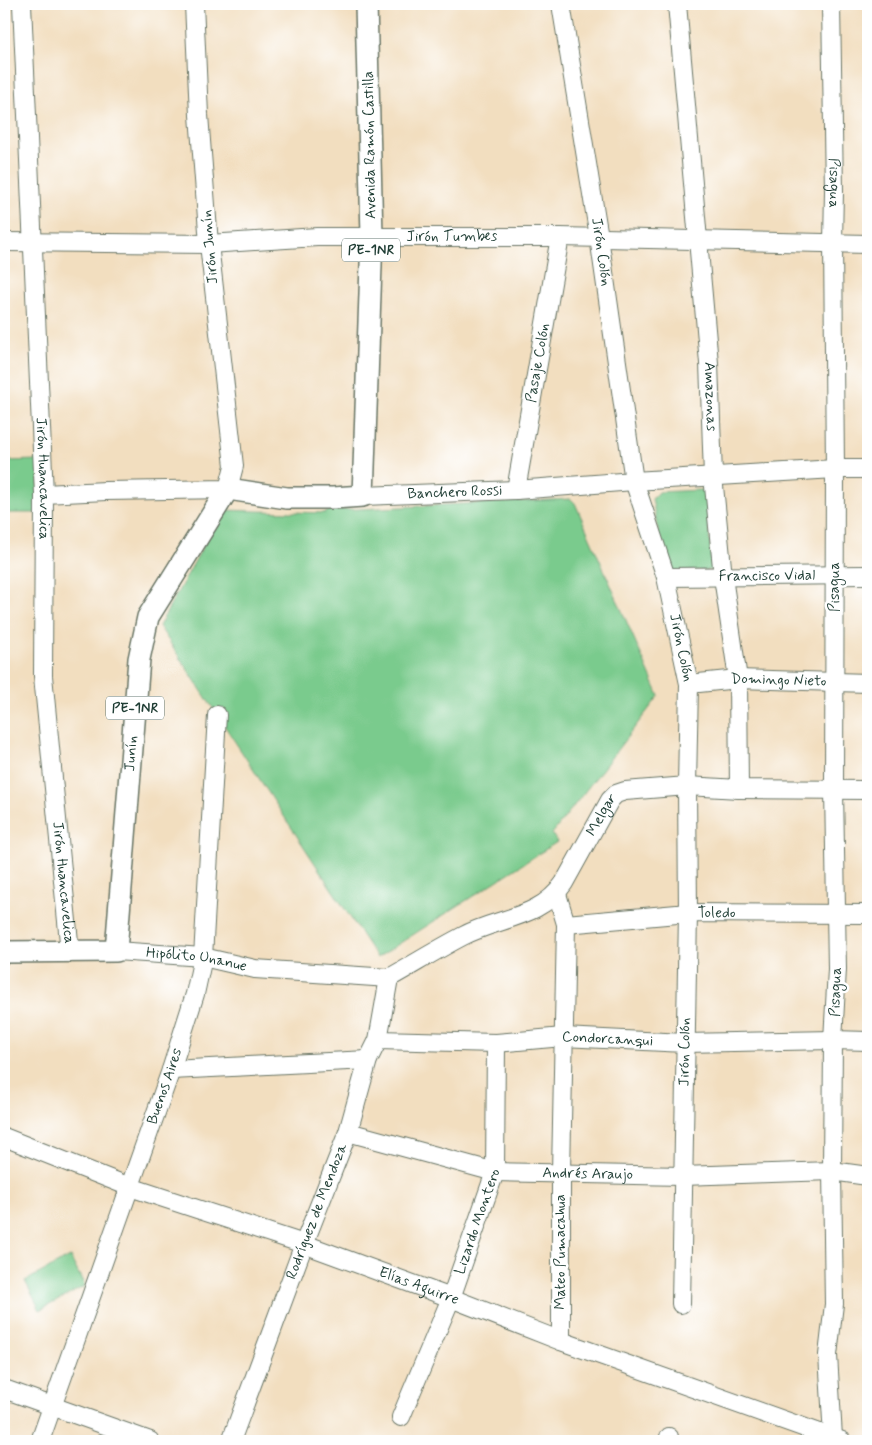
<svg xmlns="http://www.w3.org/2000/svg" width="872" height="1445" font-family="Mynerve,sans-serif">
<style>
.green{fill:#7acb8d;stroke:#4c8460}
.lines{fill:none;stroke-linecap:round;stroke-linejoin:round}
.minor-casing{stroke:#697565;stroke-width:20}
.major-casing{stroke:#697565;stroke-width:24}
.minor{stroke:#fff;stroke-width:18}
.major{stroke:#fff;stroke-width:21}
.labels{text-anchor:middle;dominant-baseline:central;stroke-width:5;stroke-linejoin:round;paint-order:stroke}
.shield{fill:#fff;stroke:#627771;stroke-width:1}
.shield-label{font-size:14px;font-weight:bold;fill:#1f3d34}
.street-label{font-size:15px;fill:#1f3d34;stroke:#fff}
</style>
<rect width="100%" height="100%" fill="#fff"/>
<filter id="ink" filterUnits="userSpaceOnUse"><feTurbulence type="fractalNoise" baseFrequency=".02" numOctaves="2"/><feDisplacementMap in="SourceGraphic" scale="10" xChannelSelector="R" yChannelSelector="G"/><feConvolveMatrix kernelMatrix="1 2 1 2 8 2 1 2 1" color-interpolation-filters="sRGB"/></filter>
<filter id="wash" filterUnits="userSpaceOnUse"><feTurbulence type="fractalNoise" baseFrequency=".0096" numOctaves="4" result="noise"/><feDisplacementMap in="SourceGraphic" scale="20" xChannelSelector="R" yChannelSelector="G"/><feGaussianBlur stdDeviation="1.12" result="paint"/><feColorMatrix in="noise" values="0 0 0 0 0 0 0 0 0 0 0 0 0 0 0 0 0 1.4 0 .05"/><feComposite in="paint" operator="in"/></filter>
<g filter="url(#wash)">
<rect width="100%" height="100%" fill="#f2debf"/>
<path class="green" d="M 39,460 L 38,513 L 4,513 L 4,461 Z
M 700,490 L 703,490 L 706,495 L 712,570 L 666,572 L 652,499 L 658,492 Z
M 571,499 L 575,503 L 659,696 L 552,834 L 557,842 L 377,958 L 159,626 L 223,510 L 325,513 L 334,507 L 337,510 Z
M 70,1257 L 85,1286 L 40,1310 L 25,1281 Z"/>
</g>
<g filter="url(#ink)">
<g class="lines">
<defs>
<g id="minor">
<path id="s1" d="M 22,4 L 44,494 L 43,676 L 70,952"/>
<path id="s2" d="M 561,4 L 599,237 L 634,481 L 666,577 L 689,684 L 687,786 L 688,913 L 681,1304"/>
<path id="s3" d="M 677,4 L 709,363 L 713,476 L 723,577 L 738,679 L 739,789"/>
<path id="s4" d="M 831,4 L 834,191 L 833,242 L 835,469 L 834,789 L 837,969 L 833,1040 L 832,1171 L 834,1304 L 828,1355 L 833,1437"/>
<path id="s5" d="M 4,242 L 209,244 L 317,237 L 560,237 L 868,244"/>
<path id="s6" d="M 516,490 L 560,237"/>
<path d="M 44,494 L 106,491 L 228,489 L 234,466 L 209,244 L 199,115 L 194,4"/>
<path id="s7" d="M 363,496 L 516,490 L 634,481 L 835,469 L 868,469"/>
<path id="s8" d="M 666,577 L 868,575"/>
<path id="s9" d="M 689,684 L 738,679 L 868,683"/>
<path d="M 557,894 L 566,924 L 561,1173 L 561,1341"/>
<path id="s10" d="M 566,924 L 688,913 L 868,914"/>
<path id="s11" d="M 116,951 L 203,957 L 255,969 L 389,978"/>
<path id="s12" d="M 389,978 C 414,964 438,949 463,936 C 498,917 540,919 564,883 L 610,800 L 616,794 L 625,791 L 687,786 L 739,789 L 868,790"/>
<path id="s13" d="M 378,1040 L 496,1043 L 563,1037 L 685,1043 L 833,1040 L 868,1041"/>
<path d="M 171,1070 L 368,1060"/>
<path id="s14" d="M 348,1132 L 495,1172 L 682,1176 L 832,1171 L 868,1176"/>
<path id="s15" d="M 4,1137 L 130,1187 L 304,1244 L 451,1298 L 561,1341 L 842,1441"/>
<path d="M 4,1389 L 150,1441"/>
<path id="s16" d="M 401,1417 L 451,1298 L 495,1172 L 496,1043"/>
<path id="s17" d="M 40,1441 L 171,1070 L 195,994 L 203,957 L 217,715"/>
<path id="s18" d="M 231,1441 L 304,1244 L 348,1132 L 368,1060 L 378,1040 L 389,978"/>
<path d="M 668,1441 L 669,1437"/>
</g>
<g id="major">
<path id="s19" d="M 4,952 L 116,951 L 139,659 L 148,617 L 228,489 L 287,498 L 333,498 L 363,496 L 372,236 L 366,4"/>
</g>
</defs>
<use href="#minor" class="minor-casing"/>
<use href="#major" class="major-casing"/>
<use href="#minor" class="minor"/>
<use href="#major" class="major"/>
</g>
</g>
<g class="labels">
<g class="shield">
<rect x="342" y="238.5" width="58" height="23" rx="4"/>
<rect x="106" y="696.5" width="58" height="23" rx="4"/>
</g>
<g class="shield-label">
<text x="371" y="250">PE-1NR</text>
<text x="135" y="708">PE-1NR</text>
</g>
<g class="street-label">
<text transform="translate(370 145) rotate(-91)">Avenida Ramón Castilla</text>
<text stroke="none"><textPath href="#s4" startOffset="179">Pisagua</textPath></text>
<text stroke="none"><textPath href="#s5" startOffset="448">Jirón Tumbes</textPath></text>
<text transform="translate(210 247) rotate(-95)">Jirón Junín</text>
<text stroke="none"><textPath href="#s2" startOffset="251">Jirón Colón</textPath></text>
<text stroke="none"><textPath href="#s6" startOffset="129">Pasaje Colón</textPath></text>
<text stroke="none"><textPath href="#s3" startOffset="394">Amazonas</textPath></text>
<text stroke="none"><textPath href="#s1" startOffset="475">Jirón Huancavelica</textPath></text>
<text stroke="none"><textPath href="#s7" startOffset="92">Banchero Rossi</textPath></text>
<text stroke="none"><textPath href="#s8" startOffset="101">Francisco Vidal</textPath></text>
<text transform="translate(835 587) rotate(-90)">Pisagua</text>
<text stroke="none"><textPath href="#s2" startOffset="656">Jirón Colón</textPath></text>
<text stroke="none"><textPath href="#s9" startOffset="90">Domingo Nieto</textPath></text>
<text stroke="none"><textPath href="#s19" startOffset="310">Junín</textPath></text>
<text stroke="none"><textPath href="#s12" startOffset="279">Melgar</textPath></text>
<text stroke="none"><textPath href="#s1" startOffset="880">Jirón Huancavelica</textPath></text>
<text stroke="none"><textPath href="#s10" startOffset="151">Toledo</textPath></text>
<text stroke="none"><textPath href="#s11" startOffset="81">Hipólito Unanue</textPath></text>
<text transform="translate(836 992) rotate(-88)">Pisagua</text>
<text stroke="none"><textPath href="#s13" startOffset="230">Condorcanqui</textPath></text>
<text transform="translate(685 1052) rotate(-89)">Jirón Colón</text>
<text stroke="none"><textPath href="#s17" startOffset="376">Buenos Aires</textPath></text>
<text stroke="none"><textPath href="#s14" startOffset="245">Andrés Araujo</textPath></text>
<text stroke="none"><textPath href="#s18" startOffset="245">Rodríguez de Mendoza</textPath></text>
<text stroke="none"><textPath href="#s16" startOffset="210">Lizardo Montero</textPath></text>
<text transform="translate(561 1252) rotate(-90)">Mateo Pumacahua</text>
<text stroke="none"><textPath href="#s15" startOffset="441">Elías Aguirre</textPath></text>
</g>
</g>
<rect width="872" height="1445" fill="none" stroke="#fff" stroke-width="20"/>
</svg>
